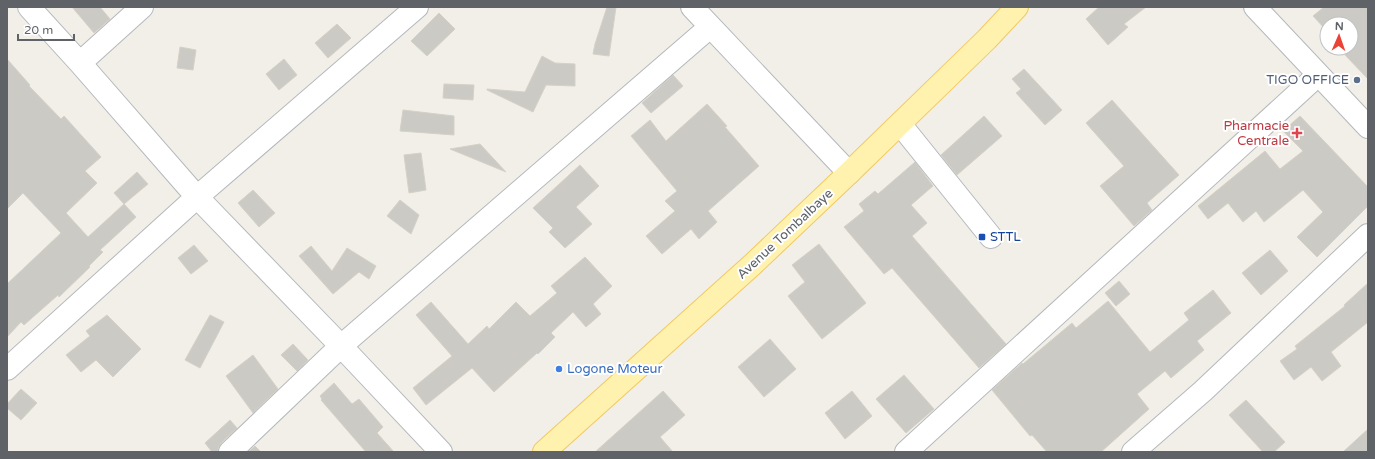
<svg xmlns="http://www.w3.org/2000/svg" width="1375" height="459" font-family="'Varela Round',sans-serif">
<style>
.building{fill:#cccac5;stroke:#d6d1c6}
.lines{fill:none;stroke-linecap:round;stroke-linejoin:round}
.minor-casing{stroke:#b5b8bc;stroke-width:24}
.major-casing{stroke:#f2c960;stroke-width:24}
.minor{stroke:#fff;stroke-width:22}
.major{stroke:#fff2af;stroke-width:22}
.service-dot{fill:#5c6f8a;stroke:#fff;stroke-width:1.5}
.health-dot{fill:#e0444e;stroke:#fff;stroke-width:1.5}
.transit-dot{fill:#1a4fb4;stroke:#fff;stroke-width:1.5}
.shop-dot{fill:#3f7fe0;stroke:#fff;stroke-width:1.5}
.labels{text-anchor:middle;dominant-baseline:central;stroke-width:4;stroke-linejoin:round;paint-order:stroke}
.service-label{font-size:13px;fill:#4e5e75;stroke:#fff;text-anchor:end}
.health-label{font-size:13px;fill:#be3a42;stroke:#fff;text-anchor:end}
.street-label{font-size:13px;fill:#5f6368;stroke:#fff}
.transit-label{font-size:13px;fill:#164399;stroke:#fff;text-anchor:start}
.shop-label{font-size:13px;fill:#366cbe;stroke:#fff;text-anchor:start}
</style>
<rect width="100%" height="100%" fill="#f1efe8"/>
<path class="building" d="M 72,7 L 100,7 L 110,19 L 94,33 Z
M 607,7 L 616,7 L 609,56 L 593,54 L 595,44 Z
M 1099,7 L 1146,7 L 1124,24 L 1128,27 L 1108,45 L 1086,19 Z
M 1324,7 L 1368,7 L 1368,79 L 1345,55 L 1347,52 L 1344,48 L 1351,48 L 1351,24 L 1327,24 L 1327,31 L 1313,16 Z
M 439,13 L 455,29 L 427,56 L 411,41 Z
M 337,24 L 351,38 L 328,58 L 315,43 Z
M 180,47 L 196,50 L 193,70 L 177,68 Z
M 542,56 L 555,63 L 575,64 L 575,86 L 546,85 L 533,112 L 487,90 L 487,89 L 525,92 Z
M 7,59 L 30,85 L 29,86 L 61,119 L 64,116 L 101,157 L 85,171 L 97,183 L 66,213 L 88,237 L 124,204 L 136,217 L 100,250 L 103,252 L 89,266 L 90,267 L 59,297 L 58,295 L 24,325 L 21,322 L 7,337 L 7,284 L 61,233 L 23,193 L 7,209 Z
M 284,59 L 297,75 L 279,90 L 266,74 Z
M 1024,69 L 1062,110 L 1045,125 L 1016,93 L 1021,89 L 1012,79 Z
M 673,75 L 683,86 L 651,113 L 642,103 Z
M 444,84 L 474,85 L 473,100 L 443,98 Z
M 1112,100 L 1179,175 L 1147,203 L 1152,210 L 1134,226 L 1100,186 L 1124,166 L 1086,123 Z
M 707,104 L 727,126 L 725,127 L 759,166 L 708,211 L 717,222 L 699,239 L 691,229 L 662,254 L 646,236 L 675,211 L 665,201 L 677,191 L 631,136 L 650,120 L 666,141 Z
M 403,110 L 454,116 L 454,135 L 400,131 Z
M 984,116 L 1002,136 L 957,175 L 941,155 Z
M 1300,116 L 1368,187 L 1368,206 L 1317,257 L 1297,237 L 1323,212 L 1303,190 L 1264,222 L 1256,211 L 1243,222 L 1228,203 L 1208,219 L 1198,206 L 1265,151 L 1280,169 L 1303,151 L 1283,131 Z
M 480,144 L 506,172 L 450,149 Z
M 421,153 L 426,190 L 409,193 L 404,155 Z
M 915,162 L 933,186 L 911,205 L 927,223 L 912,236 L 1006,344 L 979,368 L 892,268 L 884,274 L 844,227 L 864,211 L 859,204 L 875,191 L 878,194 Z
M 580,165 L 599,186 L 576,207 L 592,224 L 565,248 L 549,232 L 553,228 L 533,208 Z
M 137,172 L 148,184 L 124,204 L 114,193 Z
M 253,190 L 275,213 L 259,227 L 238,203 Z
M 400,200 L 419,215 L 411,234 L 387,216 Z
M 819,244 L 866,303 L 822,339 L 788,296 L 805,282 L 792,265 Z
M 194,245 L 208,261 L 191,274 L 178,258 Z
M 311,246 L 332,271 L 347,248 L 376,266 L 369,279 L 359,272 L 333,294 L 299,256 Z
M 1270,250 L 1288,271 L 1261,295 L 1242,273 Z
M 585,257 L 612,286 L 593,304 L 601,314 L 586,327 L 573,312 L 551,333 L 555,337 L 538,354 L 537,353 L 494,392 L 472,368 L 426,405 L 413,388 L 452,356 L 416,315 L 431,302 L 468,344 L 487,326 L 489,329 L 516,302 L 530,316 L 557,293 L 551,286 Z
M 1119,281 L 1130,294 L 1116,306 L 1105,293 Z
M 1368,283 L 1368,322 L 1331,352 L 1341,366 L 1322,381 L 1311,367 L 1294,380 L 1280,361 L 1297,349 L 1295,346 L 1345,306 L 1344,305 Z
M 1213,290 L 1231,313 L 1197,341 L 1204,350 L 1171,378 L 1165,371 L 1137,394 L 1149,409 L 1101,452 L 1047,452 L 1032,435 L 1030,436 L 992,390 L 1022,363 L 1023,364 L 1072,323 L 1076,328 L 1108,301 L 1150,352 L 1189,320 L 1184,313 Z
M 107,315 L 141,349 L 113,377 L 96,360 L 81,372 L 66,355 L 90,336 L 86,331 Z
M 210,315 L 224,322 L 200,368 L 185,360 Z
M 770,339 L 796,369 L 764,397 L 738,367 Z
M 293,344 L 308,360 L 297,371 L 281,355 Z
M 253,355 L 278,389 L 253,413 L 226,376 Z
M 904,375 L 934,409 L 906,433 L 876,399 Z
M 334,383 L 352,404 L 359,399 L 383,427 L 377,433 L 394,452 L 366,452 L 321,400 L 322,399 L 320,396 Z
M 21,389 L 37,403 L 21,420 L 7,408 L 7,404 Z
M 663,391 L 685,415 L 660,437 L 673,452 L 595,452 Z
M 852,391 L 872,416 L 845,439 L 825,413 Z
M 1246,400 L 1285,442 L 1274,452 L 1263,452 L 1229,415 Z
M 230,420 L 237,428 L 221,443 L 218,448 L 218,452 L 212,452 L 205,443 Z
M 1368,429 L 1368,452 L 1343,452 Z
M 255,446 L 261,452 L 248,452 Z"/>
<g class="lines">
<defs>
<path id="minor" d="M 29,7 L 80,63 L 197,197 L 341,346 L 441,452
M 692,7 L 849,173
M 1255,7 L 1368,127
M 80,63 L 142,7
M 900,124 L 991,237
M 7,369 L 197,197 L 417,7
M 230,452 L 341,346 L 710,27
M 906,452 L 1318,75
M 1133,452 L 1203,391 L 1368,235"/>
<path id="major" d="M 544,452 L 752,265 L 849,173 L 987,39 L 1017,7"/>
</defs>
<use href="#minor" class="minor-casing"/>
<use href="#major" class="major-casing"/>
<use href="#minor" class="minor"/>
<use href="#major" class="major"/>
</g>
<circle class="service-dot" cx="1357" cy="80" r="4"/>
<path class="health-dot" d="M1295 127h4v4h4v4h-4v4h-4v-4h-4v-4h4z"/>
<rect class="transit-dot" x="978" y="233" width="8" height="8" rx="2"/>
<circle class="shop-dot" cx="559" cy="369" r="4"/>
<g class="labels">
<g class="service-label">
<text x="1349" y="80">TIGO OFFICE</text>
</g>
<g class="health-label">
<text x="1289" y="126">Pharmacie<tspan x="1289" dy="15">Centrale</tspan></text>
</g>
<g class="street-label">
<text transform="translate(785 234) rotate(-43)">Avenue Tombalbaye</text>
</g>
<g class="transit-label">
<text x="990" y="237">STTL</text>
</g>
<g class="shop-label">
<text x="567" y="369">Logone Moteur</text>
</g>
</g>
<rect width="1375" height="459" fill="none" stroke="#5f6368" stroke-width="16"/>
<g transform="translate(1339 36) rotate(2)"><circle r="19" fill="#ffffff" stroke="#bfc1c3"/>
<path d="M0-3L7 15L0 10L-7 15Z" fill="#ea4335"/>
<text y="-6" font-size="11" font-weight="bold" text-anchor="middle" fill="#5f6368">N</text>
</g>
<path d="M18 34v6h56v-6" fill="none" stroke="#5f6368" stroke-width="2"/>
<text x="24" y="34" font-size="12" fill="#5f6368" stroke="#ffffff" stroke-width="3" paint-order="stroke">20 m</text>
</svg>
